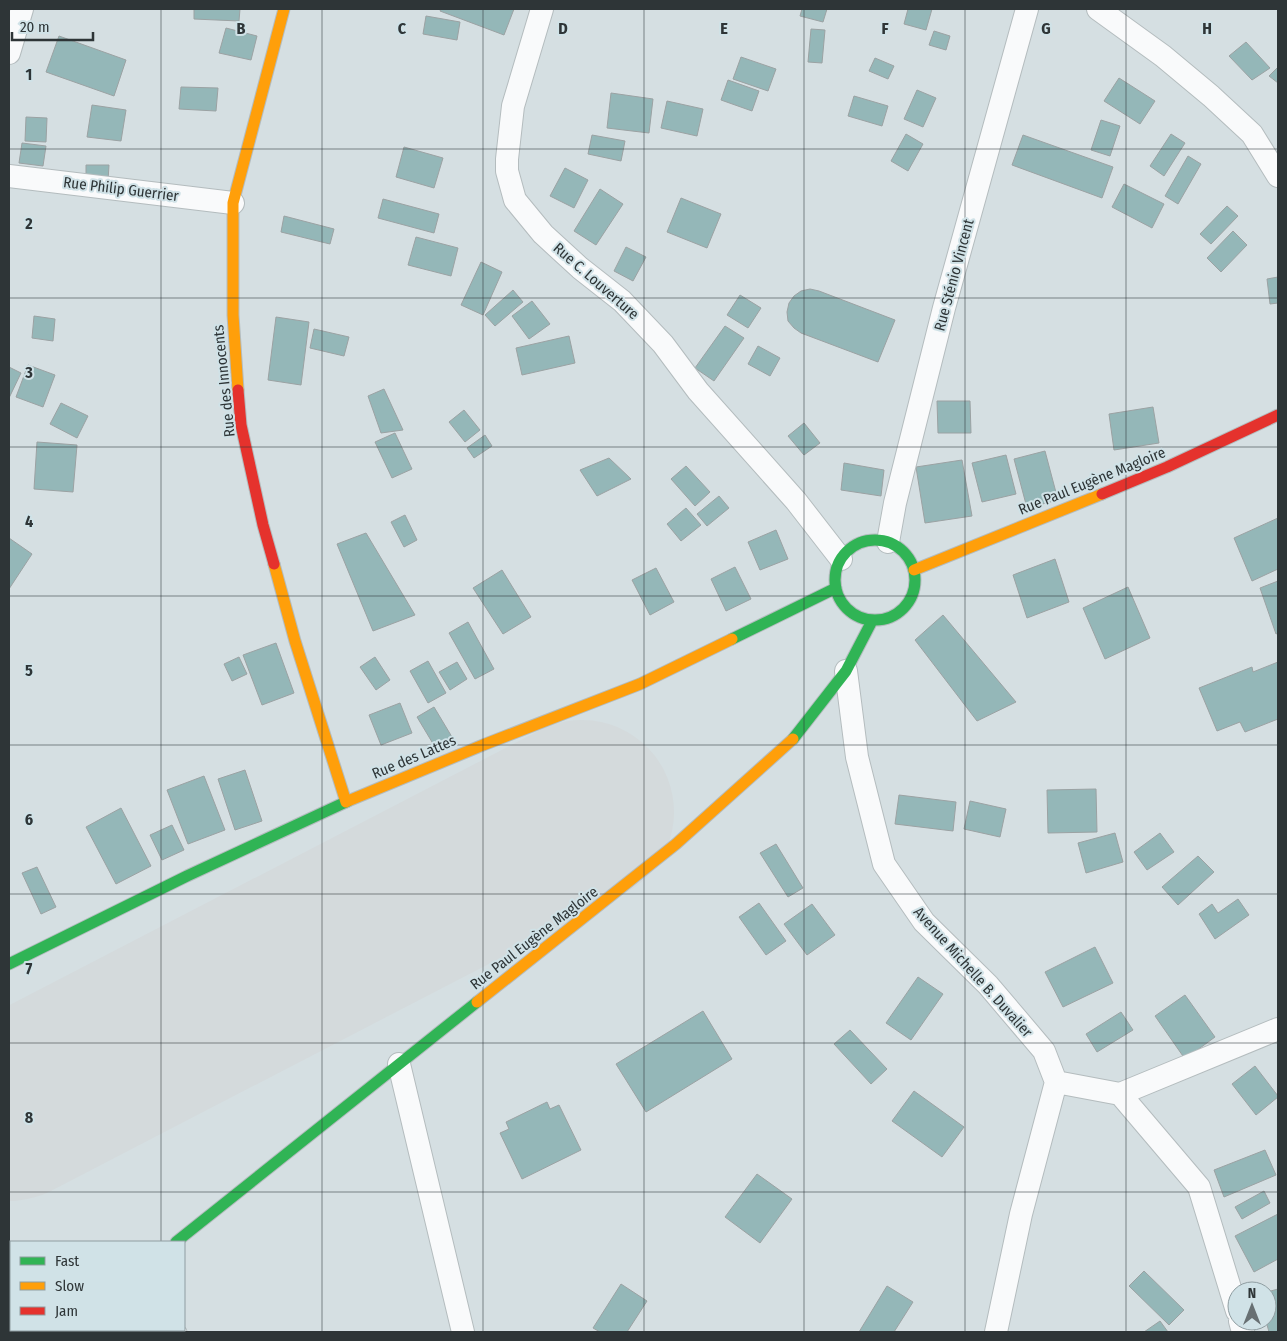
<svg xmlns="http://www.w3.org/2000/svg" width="1287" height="1341" font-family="'Fira Sans Condensed',sans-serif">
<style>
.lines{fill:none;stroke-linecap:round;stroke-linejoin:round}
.runway{stroke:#d4dadc;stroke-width:184}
.building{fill:#94b7b8;stroke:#9ba2a3}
.lane-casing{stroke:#b4bcbe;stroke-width:13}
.street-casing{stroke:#b4bcbe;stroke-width:24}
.fast-casing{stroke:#b4bcbe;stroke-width:13}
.slow-casing{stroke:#b4bcbe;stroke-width:13}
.jam-casing{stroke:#b4bcbe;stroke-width:13}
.lane{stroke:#f9fafb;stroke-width:11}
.street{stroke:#f9fafb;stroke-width:22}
.fast{stroke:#30b455;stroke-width:11}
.slow{stroke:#ff9f0a;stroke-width:11}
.jam{stroke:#e5322d;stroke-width:11}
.grid{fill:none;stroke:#2e3537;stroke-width:1;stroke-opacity:0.55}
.labels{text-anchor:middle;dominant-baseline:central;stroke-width:4;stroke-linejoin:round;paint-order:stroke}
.street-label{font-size:15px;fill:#2e3537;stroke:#d0e2e7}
.grid-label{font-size:16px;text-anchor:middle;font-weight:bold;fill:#2e3537;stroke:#d0e2e7;stroke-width:4;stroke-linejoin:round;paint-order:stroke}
</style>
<rect width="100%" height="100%" fill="#d5dfe2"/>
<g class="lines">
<path class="runway" d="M 9,1109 L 582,812"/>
</g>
<path class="building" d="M 194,9 L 240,9 L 239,21 L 194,19 Z
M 441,9 L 514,9 L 504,35 L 440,11 Z
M 802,9 L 827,9 L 823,22 L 800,16 Z
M 908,9 L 932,9 L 926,30 L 904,24 Z
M 426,16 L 460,22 L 457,40 L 423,34 Z
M 226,28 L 257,36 L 251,60 L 219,53 Z
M 811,29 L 825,30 L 822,63 L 808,62 Z
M 934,31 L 950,36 L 946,50 L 929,45 Z
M 59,36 L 126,60 L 114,96 L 46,72 Z
M 1246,42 L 1270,68 L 1252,80 L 1229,56 Z
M 741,57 L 776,69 L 768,91 L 733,79 Z
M 875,58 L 894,66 L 888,79 L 869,71 Z
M 1278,67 L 1278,83 L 1269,76 Z
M 1119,78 L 1155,101 L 1140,124 L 1104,101 Z
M 728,80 L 759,91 L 752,111 L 721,100 Z
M 181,87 L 218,88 L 216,111 L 179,109 Z
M 917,90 L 936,98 L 923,127 L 904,119 Z
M 611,93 L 653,99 L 649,133 L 607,128 Z
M 854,96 L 888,106 L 882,126 L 848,116 Z
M 667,101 L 703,109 L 697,136 L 661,128 Z
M 92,105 L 126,110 L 121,141 L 87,137 Z
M 26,117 L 47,118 L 46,142 L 25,141 Z
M 1101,120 L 1120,126 L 1110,156 L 1091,150 Z
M 906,134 L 923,144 L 908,171 L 891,161 Z
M 1171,134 L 1185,143 L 1164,176 L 1150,166 Z
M 592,135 L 625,141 L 621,161 L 588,154 Z
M 1023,135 L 1113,167 L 1102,198 L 1012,165 Z
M 22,143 L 46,146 L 43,166 L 19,163 Z
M 404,147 L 443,158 L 434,188 L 396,177 Z
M 1188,156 L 1201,164 L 1178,204 L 1165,196 Z
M 86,165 L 109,165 L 108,181 L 86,180 Z
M 565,168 L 588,180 L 574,208 L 550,196 Z
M 1124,184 L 1164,204 L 1152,228 L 1112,207 Z
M 600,189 L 623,204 L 596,245 L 574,231 Z
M 681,198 L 721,214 L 707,248 L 667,232 Z
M 383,199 L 439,214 L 434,233 L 378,218 Z
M 1227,206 L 1238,216 L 1211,244 L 1200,234 Z
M 284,216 L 334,229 L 330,244 L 281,232 Z
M 1233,231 L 1247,245 L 1221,272 L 1207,258 Z
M 416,237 L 458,248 L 451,276 L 408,265 Z
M 626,247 L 646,257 L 633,281 L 614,271 Z
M 481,262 L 502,272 L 483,315 L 461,305 Z
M 1278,277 L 1278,303 L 1270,304 L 1267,279 Z
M 810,289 L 819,291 L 895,320 L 878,362 L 801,333 L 794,328 L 788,321 L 787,312 L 789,303 L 794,296 L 801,291 Z
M 513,290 L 523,302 L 495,326 L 485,315 Z
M 740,295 L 761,308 L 748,328 L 727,315 Z
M 532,301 L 550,324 L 529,339 L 512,316 Z
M 34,316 L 55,319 L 53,341 L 32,338 Z
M 276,317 L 309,322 L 301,385 L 268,380 Z
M 725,326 L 744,338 L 714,381 L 695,368 Z
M 314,329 L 349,337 L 344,356 L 310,348 Z
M 569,336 L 575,363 L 522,375 L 516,348 Z
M 758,346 L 780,358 L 770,376 L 748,364 Z
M 28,365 L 55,375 L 43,407 L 16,397 Z
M 9,367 L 21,373 L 9,398 Z
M 384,389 L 403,430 L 381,433 L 368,396 Z
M 937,401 L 970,401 L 971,433 L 938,433 Z
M 61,403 L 88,416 L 77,438 L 50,424 Z
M 1153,407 L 1159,443 L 1114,450 L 1109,414 Z
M 464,410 L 480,430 L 465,442 L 449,422 Z
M 804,423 L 820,443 L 804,455 L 788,436 Z
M 395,433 L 412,469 L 392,478 L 375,442 Z
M 485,435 L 492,446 L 474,458 L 467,448 Z
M 37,442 L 77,445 L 73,492 L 34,489 Z
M 1045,451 L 1058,500 L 1027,508 L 1014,459 Z
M 1006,455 L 1016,494 L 982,502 L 972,463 Z
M 609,458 L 631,479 L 597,496 L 580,470 Z
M 962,460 L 972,516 L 925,523 L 916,467 Z
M 844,463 L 884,470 L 881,496 L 841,490 Z
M 686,466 L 710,492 L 695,506 L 671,479 Z
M 719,496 L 729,508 L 707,526 L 697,514 Z
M 686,508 L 701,525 L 681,541 L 667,524 Z
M 405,515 L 417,540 L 404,547 L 391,522 Z
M 1278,518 L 1278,569 L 1252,581 L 1234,538 Z
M 776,530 L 788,559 L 760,570 L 748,542 Z
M 366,533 L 415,615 L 373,631 L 337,544 Z
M 9,538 L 32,554 L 9,589 Z
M 1055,559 L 1069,602 L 1027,618 L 1013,575 Z
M 735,567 L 751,599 L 726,611 L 711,579 Z
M 656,568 L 674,602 L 650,615 L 632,580 Z
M 502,570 L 531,617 L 503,634 L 473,588 Z
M 1278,581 L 1278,633 L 1276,634 L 1260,588 Z
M 1128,587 L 1150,638 L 1105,659 L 1083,608 Z
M 943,615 L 1016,702 L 977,721 L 915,640 Z
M 468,622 L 494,669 L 475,679 L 449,633 Z
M 276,643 L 294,693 L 262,705 L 243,655 Z
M 239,657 L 247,674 L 232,681 L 224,664 Z
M 375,657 L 390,680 L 376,690 L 360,667 Z
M 428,661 L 446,693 L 428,703 L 410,671 Z
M 457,662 L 467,679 L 450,690 L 439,672 Z
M 1278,662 L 1278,719 L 1245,732 L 1240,722 L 1217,731 L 1199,688 L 1252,667 L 1253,672 Z
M 400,703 L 412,733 L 381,745 L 369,715 Z
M 434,707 L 452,737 L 435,747 L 417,717 Z
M 245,770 L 262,821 L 235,830 L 218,779 Z
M 204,776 L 225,830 L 188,844 L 167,790 Z
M 1096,789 L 1097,832 L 1048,833 L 1047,790 Z
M 899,795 L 956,802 L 953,831 L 895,824 Z
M 970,801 L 1006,809 L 1000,837 L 964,829 Z
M 121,808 L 151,866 L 116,884 L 86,827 Z
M 172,825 L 184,850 L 162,860 L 150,835 Z
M 1115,833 L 1123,862 L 1086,873 L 1078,843 Z
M 1160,833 L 1174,852 L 1147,870 L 1134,852 Z
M 776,844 L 803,888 L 788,897 L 760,853 Z
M 1198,856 L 1214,872 L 1178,905 L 1162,887 Z
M 37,867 L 56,907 L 41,914 L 22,873 Z
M 1238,899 L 1249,915 L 1215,939 L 1199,914 L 1212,904 L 1218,913 Z
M 759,903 L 786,941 L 766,955 L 739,917 Z
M 812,904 L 835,935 L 807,955 L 784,924 Z
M 1095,947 L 1113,983 L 1063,1007 L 1045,972 Z
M 918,977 L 943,994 L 911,1040 L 886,1023 Z
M 1185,995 L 1215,1037 L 1185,1059 L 1155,1016 Z
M 703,1011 L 732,1059 L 646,1112 L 616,1064 Z
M 1121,1012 L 1133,1030 L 1097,1052 L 1086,1034 Z
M 850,1030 L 887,1069 L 871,1084 L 834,1044 Z
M 1255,1066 L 1278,1096 L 1278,1097 L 1256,1115 L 1232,1084 Z
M 914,1091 L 964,1127 L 942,1157 L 892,1121 Z
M 547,1102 L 550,1109 L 559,1105 L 581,1150 L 522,1179 L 500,1133 L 509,1129 L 506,1122 Z
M 1265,1150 L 1276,1175 L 1224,1197 L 1214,1170 Z
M 757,1174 L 792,1199 L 760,1243 L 725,1217 Z
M 1264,1191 L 1270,1203 L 1242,1219 L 1235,1207 Z
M 1278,1214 L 1278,1259 L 1254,1272 L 1235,1236 Z
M 1144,1271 L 1184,1310 L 1169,1325 L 1129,1286 Z
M 621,1284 L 647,1301 L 627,1332 L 600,1332 L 593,1328 Z
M 887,1286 L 913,1302 L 894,1332 L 859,1332 Z
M 1278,1289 L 1278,1332 L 1269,1332 L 1266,1321 L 1267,1292 Z
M 1160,1321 L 1168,1332 L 1144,1332 Z"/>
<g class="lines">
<defs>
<path id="lane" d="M 178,1330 L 181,1332"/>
<path id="street" d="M 542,9 L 513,106 L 507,159 L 507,171 L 515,200 L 543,234 L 580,268 L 622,301 L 663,344 L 698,391 L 796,501 L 841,559
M 1098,9 L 1163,56 L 1211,96 L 1252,134 L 1278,176
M 9,53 L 22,9
M 9,176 L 233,203
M 888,542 L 895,503 L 944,308 L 1027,9
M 846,671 L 857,757 L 884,864 L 924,922 L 988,985 L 1044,1051 L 1056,1082 L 1021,1214 L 996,1332
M 399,1064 L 463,1332
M 1056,1082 L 1120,1094 L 1199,1187 L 1237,1311
M 1120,1094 L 1278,1029
M 1240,1321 L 1243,1332"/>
<path id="fast" d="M835 580a40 40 0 1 1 80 0a40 40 0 1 1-80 0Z
M 732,639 L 836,588
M 793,739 L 846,671 L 872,621
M 9,964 L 187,876 L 348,801
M 176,1242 L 477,1002"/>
<path id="slow" d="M 238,390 L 233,315 L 233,203 L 284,9
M 274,564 L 295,641 L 346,802
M 914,570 L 1102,494
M 348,801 L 483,745 L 640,684 L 732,639
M 477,1002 L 676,844 L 793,739
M 63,1332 L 66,1330"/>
<path id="jam" d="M 238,390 L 241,425 L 263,525 L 274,564
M 1102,494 L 1167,467 L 1278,415"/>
</defs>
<use href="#lane" class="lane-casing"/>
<use href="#street" class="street-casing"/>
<use href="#fast" class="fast-casing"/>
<use href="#slow" class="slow-casing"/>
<use href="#jam" class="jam-casing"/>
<use href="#lane" class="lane"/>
<use href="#street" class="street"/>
<use href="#fast" class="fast"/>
<use href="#slow" class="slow"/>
<use href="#jam" class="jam"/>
</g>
<path class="grid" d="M 161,9 L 161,1242M 322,9 L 322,1332M 483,9 L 483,1332M 644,9 L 644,1332M 804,9 L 804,1332M 965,9 L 965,1332M 1126,9 L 1126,1332M 9,149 L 1278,149M 9,298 L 1278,298M 9,447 L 1278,447M 9,596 L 1278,596M 9,745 L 1278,745M 9,894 L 1278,894M 9,1043 L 1278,1043M 9,1192 L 1278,1192M 161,1330 L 161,1332"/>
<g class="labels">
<g class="street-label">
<text transform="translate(121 189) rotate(7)">Rue Philip Guerrier</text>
<text transform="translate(954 275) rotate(-75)">Rue Sténio Vincent</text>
<text transform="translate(596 281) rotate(41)">Rue C. Louverture</text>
<text transform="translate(224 381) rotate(-96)">Rue des Innocents</text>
<text transform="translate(1092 481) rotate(-22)">Rue Paul Eugène Magloire</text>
<text transform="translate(414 757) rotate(-23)">Rue des Lattes</text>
<text transform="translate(534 938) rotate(-38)">Rue Paul Eugène Magloire</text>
<text transform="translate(973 972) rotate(48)">Avenue Michelle B. Duvalier</text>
</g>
</g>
<g class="grid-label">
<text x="241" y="34">B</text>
<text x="402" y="34">C</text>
<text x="563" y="34">D</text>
<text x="724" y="34">E</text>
<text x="885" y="34">F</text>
<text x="1046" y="34">G</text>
<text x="1207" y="34">H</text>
<text x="29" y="80">1</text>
<text x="29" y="229">2</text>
<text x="29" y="378">3</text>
<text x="29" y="527">4</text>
<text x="29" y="676">5</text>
<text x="29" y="825">6</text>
<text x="29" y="974">7</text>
<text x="29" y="1123">8</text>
</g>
<rect width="1287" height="1341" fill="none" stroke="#2e3537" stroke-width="20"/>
<rect x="10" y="1241" width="175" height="90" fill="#d0e2e7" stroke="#8f9da1"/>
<rect x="20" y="1257" width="25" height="8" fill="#30b455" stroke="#8f9da1"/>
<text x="55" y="1266" font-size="15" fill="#2e3537">Fast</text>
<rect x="20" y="1282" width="25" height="8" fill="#ff9f0a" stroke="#8f9da1"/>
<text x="55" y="1291" font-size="15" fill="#2e3537">Slow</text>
<rect x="20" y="1307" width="25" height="8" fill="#e5322d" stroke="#8f9da1"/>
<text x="55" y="1316" font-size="15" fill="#2e3537">Jam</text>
<g transform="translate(1252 1306)"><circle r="24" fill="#d0e2e7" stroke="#8f9da1"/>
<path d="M0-4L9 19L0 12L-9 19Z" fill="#687073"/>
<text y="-8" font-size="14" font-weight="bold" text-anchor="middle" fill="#2e3537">N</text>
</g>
<path d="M12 32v8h81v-8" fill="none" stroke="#2e3537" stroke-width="2.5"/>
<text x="20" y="32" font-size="15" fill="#2e3537" stroke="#d0e2e7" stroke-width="4" paint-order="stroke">20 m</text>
</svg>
